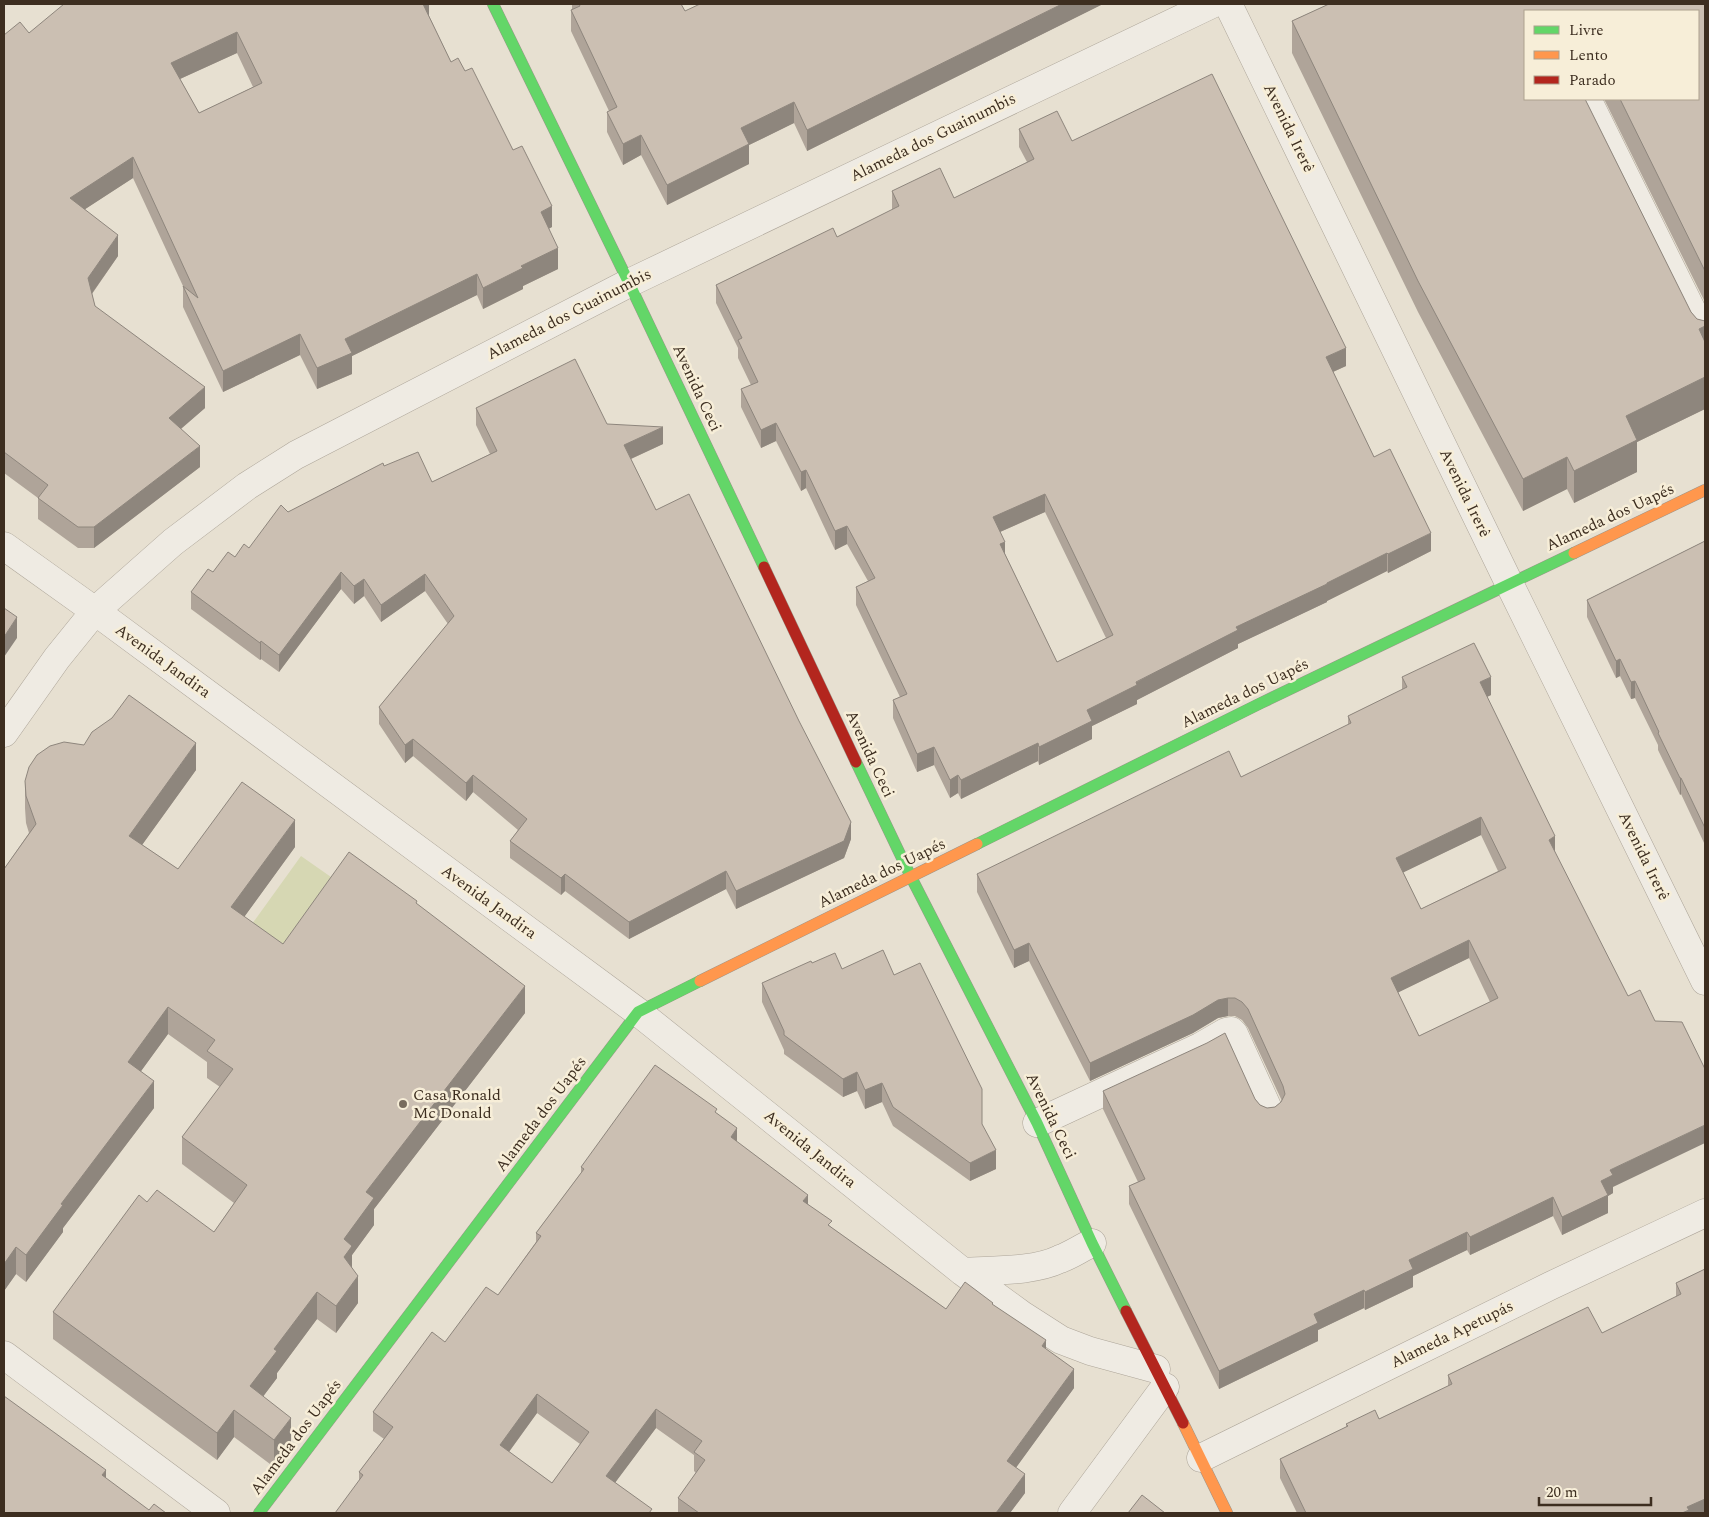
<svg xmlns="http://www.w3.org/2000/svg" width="1709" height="1517" font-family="Spectral,serif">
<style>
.green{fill:#d6d7b3}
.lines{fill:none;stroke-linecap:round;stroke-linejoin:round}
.street-casing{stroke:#ada599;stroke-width:29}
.fast-casing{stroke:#9c958a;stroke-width:12}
.slow-casing{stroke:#9c958a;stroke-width:12}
.jam-casing{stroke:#9c958a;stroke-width:12}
.street{stroke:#efebe3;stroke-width:28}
.fast{stroke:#63d668;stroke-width:11}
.slow{stroke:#ff974d;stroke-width:11}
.jam{stroke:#b3261e;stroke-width:11}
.wall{fill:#afa499;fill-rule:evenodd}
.shaded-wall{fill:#8e867d}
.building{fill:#cbbfb2;stroke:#8e867d;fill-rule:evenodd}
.poi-dot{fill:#786c5e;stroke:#f7eed8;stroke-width:2}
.labels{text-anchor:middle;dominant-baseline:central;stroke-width:5;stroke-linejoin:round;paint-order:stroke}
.street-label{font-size:16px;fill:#3d2e20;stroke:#f7eed8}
.poi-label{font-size:16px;fill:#3d2e20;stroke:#f7eed8;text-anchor:start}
</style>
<rect width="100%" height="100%" fill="#e7e0d1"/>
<path class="green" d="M 301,856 L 341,884 L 270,981 L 231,953 Z"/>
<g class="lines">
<defs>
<path id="street" d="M 1228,4 L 1509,583 L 1705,981
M 1587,99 L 1705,337
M 4,546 L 95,611 L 638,1012 L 963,1272 L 1022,1315 L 1061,1340 L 1090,1351 L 1156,1369
M 4,733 L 57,658 L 95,611 L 173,542 L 247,486 L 296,455 L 629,283 L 1212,4
M 1037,1123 L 1200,1047 L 1226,1032 L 1231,1031 L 1234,1034 L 1269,1111
M 963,1272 C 993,1270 1033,1272 1060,1259 C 1071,1255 1081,1248 1092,1243
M 4,1355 L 216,1513
M 1201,1458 L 1550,1286 L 1705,1213
M 1072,1513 L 1165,1387"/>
<path id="fast" d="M 493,4 L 629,283 L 764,567
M 856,762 L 911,877 L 1037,1123 L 1092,1243 L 1126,1311
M 977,844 L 1261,703 L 1574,553
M 259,1513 L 638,1012 L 700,981"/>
<path id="slow" d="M 1574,553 L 1705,490
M 700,981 L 977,844
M 1183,1423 L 1227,1513"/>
<path id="jam" d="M 764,567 L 856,762
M 1126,1311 L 1183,1423"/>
</defs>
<use href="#street" class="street-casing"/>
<use href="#fast" class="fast-casing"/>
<use href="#slow" class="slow-casing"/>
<use href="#jam" class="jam-casing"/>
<use href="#street" class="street"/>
<use href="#fast" class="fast"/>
<use href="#slow" class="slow"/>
<use href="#jam" class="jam"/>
</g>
<path class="wall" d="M 429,4 L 429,16 L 451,62 L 465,71 L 513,150 L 552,227 L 549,228 L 558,269 L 523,286 L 523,289 L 483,309 L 477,295 L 352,356 L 352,374 L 317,389 L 300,355 L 223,392 L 183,307 L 183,286 L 133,178 L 85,209 L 118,256 L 92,294 L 95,306 L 205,408 L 181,429 L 200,467 L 94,548 L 78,548 L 38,519 L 38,498 L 4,473 L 4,35 L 29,33 ZM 237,53 L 253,87 L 199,113 L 180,79 Z
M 572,4 L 681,4 L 685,11 L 1103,4 L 807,151 L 794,123 L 749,145 L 749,164 L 667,205 L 641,155 L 623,165 L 607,132 L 607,112 L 609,111 L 571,31 L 571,10 L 572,10 Z
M 1329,4 L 1705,4 L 1705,302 L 1604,99 L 1698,99 L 1698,11 L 1525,11 L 1525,99 L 1585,99 L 1691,312 L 1697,319 L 1705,321 L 1705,409 L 1637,442 L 1637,472 L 1574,503 L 1567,489 L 1523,511 L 1418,312 L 1292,53 L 1292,21 Z
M 1019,129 L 1072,141 L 1346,366 L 1333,372 L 1374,457 L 1431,551 L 1388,573 L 1387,571 L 1327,601 L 1327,602 L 1238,644 L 1238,648 L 1137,700 L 1137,704 L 1092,726 L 1092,739 L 1039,765 L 1038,761 L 961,799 L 958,793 L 950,798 L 934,765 L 917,772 L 893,718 L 893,700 L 900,697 L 856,605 L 856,587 L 868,581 L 847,544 L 835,550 L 806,488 L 801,491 L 776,441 L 761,448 L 741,407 L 741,389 L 751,385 L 738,358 L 738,348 L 716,303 L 716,285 L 837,237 L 892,210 L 892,191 L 954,198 L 1027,162 L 1019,147 ZM 1045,512 L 1106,638 L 1057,662 L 1005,554 L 1000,532 Z
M 476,408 L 607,424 L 663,444 L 631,459 L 656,510 L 851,839 L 844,858 L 736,909 L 726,889 L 629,939 L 565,891 L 561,895 L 510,858 L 510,841 L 518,830 L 473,792 L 466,801 L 413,756 L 405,763 L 379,724 L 379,707 L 448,624 L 425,591 L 381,622 L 364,596 L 354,604 L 341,589 L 279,672 L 261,659 L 260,660 L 191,609 L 191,592 L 213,572 L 235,557 L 249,548 L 288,512 L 384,466 L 432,482 L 490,454 L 476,425 Z
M 1705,541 L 1705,845 L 1681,794 L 1680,795 L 1658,750 L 1658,745 L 1635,698 L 1631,699 L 1620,676 L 1616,678 L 1587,617 L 1587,600 Z
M 1402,677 L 1491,695 L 1487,697 L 1555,853 L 1613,1187 L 1613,1193 L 1608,1196 L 1608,1213 L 1562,1235 L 1553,1216 L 1470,1255 L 1467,1250 L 1413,1276 L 1413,1287 L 1365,1310 L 1364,1308 L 1318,1330 L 1318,1341 L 1219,1389 L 1129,1204 L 1129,1186 L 1138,1182 L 1103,1109 L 1103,1091 L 1255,1099 L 1260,1105 L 1267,1108 L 1275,1107 L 1282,1101 L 1248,1028 L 1242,1020 L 1235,1016 L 1228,1016 L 1218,1018 L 1193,1033 L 1090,1081 L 1029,961 L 1014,968 L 977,892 L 977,874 L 1241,777 L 1348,725 L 1348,716 L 1402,690 ZM 1481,835 L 1498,871 L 1421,909 L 1403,872 ZM 1469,958 L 1490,1002 L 1419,1036 L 1398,992 Z
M 196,770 L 142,845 L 178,869 L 295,847 L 244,917 L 283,944 L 417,904 L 525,1013 L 374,1209 L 374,1225 L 352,1255 L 352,1268 L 358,1303 L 336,1333 L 317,1319 L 277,1373 L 277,1378 L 263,1396 L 291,1445 L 274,1467 L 234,1437 L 217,1460 L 53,1339 L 53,1312 L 147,1202 L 214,1232 L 234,1203 L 182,1164 L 182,1137 L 220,1087 L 207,1078 L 207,1062 L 168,1034 L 141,1071 L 154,1108 L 63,1228 L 63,1232 L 26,1282 L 16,1274 L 4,1291 L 4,869 L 29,833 L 26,823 L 25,808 L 25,781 Z
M 812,963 L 842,969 L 894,975 L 982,1124 L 996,1169 L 970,1181 L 893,1126 L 882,1102 L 865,1109 L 857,1091 L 843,1097 L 784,1054 L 784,1050 L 762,1002 L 762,983 Z
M 717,1113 L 737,1142 L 808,1204 L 832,1228 L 946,1309 L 993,1305 L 1046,1349 L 1074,1388 L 1016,1467 L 1025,1493 L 1010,1513 L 678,1513 L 678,1498 L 696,1473 L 694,1471 L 694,1455 L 656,1428 L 615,1482 L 652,1513 L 359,1481 L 359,1472 L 384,1439 L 373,1431 L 373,1412 L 445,1342 L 498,1295 L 536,1242 L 536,1233 L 581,1173 L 581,1167 ZM 537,1413 L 580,1444 L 552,1483 L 509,1452 Z
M 1705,1269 L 1705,1513 L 1297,1513 L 1280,1478 L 1280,1459 L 1346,1427 L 1346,1424 L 1379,1419 L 1448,1386 L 1448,1375 L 1602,1333 L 1676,1297 L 1676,1283 Z"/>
<path class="shaded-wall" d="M 423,4 L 429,4 L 429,22 Z
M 1062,4 L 1103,4 L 807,151 L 807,130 Z
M 237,32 L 237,53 L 171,83 L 171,63 Z
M 794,102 L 794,123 L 749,145 L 749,164 L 667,205 L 667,185 L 741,128 Z
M 641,135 L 641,155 L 623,165 L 623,144 Z
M 133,157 L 133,178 L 70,219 L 70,198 Z
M 552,206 L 552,227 L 541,233 L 541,212 Z
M 118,235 L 118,256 L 88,299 L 88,278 Z
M 558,248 L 558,269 L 523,286 L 523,289 L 483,309 L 483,288 L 521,266 Z
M 477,274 L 477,295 L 352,356 L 352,374 L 317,389 L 317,368 L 345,339 Z
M 1705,326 L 1705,358 L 1699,329 Z
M 300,334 L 300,355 L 223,392 L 223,371 Z
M 1346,348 L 1346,366 L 1326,375 L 1326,357 Z
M 1705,377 L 1705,409 L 1637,442 L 1637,472 L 1574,503 L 1574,471 L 1626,416 Z
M 205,387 L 205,408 L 169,439 L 169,418 Z
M 776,423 L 776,441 L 761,448 L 761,430 Z
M 663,427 L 663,444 L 624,462 L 624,445 Z
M 200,446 L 200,467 L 94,548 L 94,527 Z
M 1567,457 L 1567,489 L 1523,511 L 1523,479 Z
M 806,470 L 806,488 L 801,491 L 801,472 Z
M 1045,494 L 1045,512 L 993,535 L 993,517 Z
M 847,526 L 847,544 L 835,550 L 835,531 Z
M 1431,533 L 1431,551 L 1388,573 L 1388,554 Z
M 1005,542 L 1005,560 L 1000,544 Z
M 1387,553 L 1387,571 L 1327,601 L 1327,602 L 1238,644 L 1238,648 L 1137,700 L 1137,704 L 1092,726 L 1092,739 L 1039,765 L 1039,747 L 1087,710 L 1236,627 Z
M 341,572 L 341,589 L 279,672 L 279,655 Z
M 425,574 L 425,591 L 381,622 L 381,605 Z
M 364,579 L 364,596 L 354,604 L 354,586 Z
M 17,617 L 17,638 L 4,657 L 4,637 Z
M 261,641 L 261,659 L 260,660 L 260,643 Z
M 1620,659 L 1620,676 L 1616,678 L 1616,661 Z
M 1491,677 L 1491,695 L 1480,700 L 1480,682 Z
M 1635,681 L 1635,698 L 1631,699 L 1631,682 Z
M 413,739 L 413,756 L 405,763 L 405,745 Z
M 196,743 L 196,770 L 129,863 L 129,836 Z
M 1038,743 L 1038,761 L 961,799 L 961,780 Z
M 934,747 L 934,765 L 917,772 L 917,754 Z
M 473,775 L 473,792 L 466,801 L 466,783 Z
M 958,775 L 958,793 L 950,798 L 950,780 Z
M 1680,778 L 1681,778 L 1681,794 L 1680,795 Z
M 1481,817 L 1481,835 L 1396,876 L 1396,858 Z
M 295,820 L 295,847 L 231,935 L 231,907 Z
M 851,822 L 851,839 L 844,858 L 736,909 L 736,891 Z
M 1555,836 L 1555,854 L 1549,840 Z
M 726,871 L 726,889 L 629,939 L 629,922 Z
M 565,874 L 565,891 L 561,895 L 561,878 Z
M 1469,940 L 1469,958 L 1391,996 L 1391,978 Z
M 1029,943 L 1029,961 L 1014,968 L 1014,950 Z
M 525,986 L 525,1013 L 374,1209 L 374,1225 L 352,1255 L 352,1273 L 344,1284 L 344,1239 L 366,1192 Z
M 1228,998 L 1228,1016 L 1218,1018 L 1193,1033 L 1090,1081 L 1090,1063 L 1218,1000 Z
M 168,1007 L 168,1034 L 128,1089 L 128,1062 Z
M 857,1072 L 857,1091 L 843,1097 L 843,1079 Z
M 154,1081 L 154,1108 L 63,1228 L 63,1232 L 26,1282 L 26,1255 L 61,1204 Z
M 882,1083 L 882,1102 L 865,1109 L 865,1090 Z
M 1705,1125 L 1705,1143 L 1613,1187 L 1613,1193 L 1608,1196 L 1608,1213 L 1562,1235 L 1562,1217 L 1601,1181 L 1610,1170 Z
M 737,1128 L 737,1147 L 731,1137 Z
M 996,1150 L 996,1169 L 970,1181 L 970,1163 Z
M 808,1195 L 808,1214 L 803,1201 Z
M 1553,1197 L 1553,1216 L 1470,1255 L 1470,1237 Z
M 1467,1232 L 1467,1250 L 1413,1276 L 1413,1287 L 1365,1310 L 1365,1292 L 1409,1260 Z
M 16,1247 L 16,1274 L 4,1291 L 4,1264 Z
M 358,1276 L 358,1303 L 336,1333 L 336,1306 Z
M 1364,1290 L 1364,1308 L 1318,1330 L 1318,1341 L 1219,1389 L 1219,1371 L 1314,1314 Z
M 317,1292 L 317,1319 L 277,1373 L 277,1378 L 250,1414 L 250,1386 L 274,1349 Z
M 1046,1340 L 1046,1359 L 1042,1346 Z
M 1074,1369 L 1074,1388 L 1007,1480 L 1007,1461 Z
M 537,1394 L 537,1413 L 500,1464 L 500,1445 Z
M 656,1409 L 656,1428 L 606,1495 L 606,1476 Z
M 234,1410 L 234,1437 L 217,1460 L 217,1433 Z
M 291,1418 L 291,1445 L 274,1467 L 274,1440 Z
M 106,1470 L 106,1489 L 102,1475 Z
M 1025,1474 L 1025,1493 L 1010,1513 L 996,1513 Z
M 1705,1499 L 1705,1513 L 1682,1513 L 1687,1507 Z"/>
<path class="building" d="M 64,4 L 423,4 L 451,62 L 458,58 L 465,71 L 472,68 L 513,150 L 522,146 L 552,206 L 541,212 L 558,248 L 521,266 L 523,268 L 483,288 L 477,274 L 345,339 L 352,353 L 317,368 L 300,334 L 223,371 L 183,286 L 198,298 L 133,157 L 70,198 L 118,235 L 88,278 L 95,306 L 205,387 L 169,418 L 200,446 L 94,527 L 78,527 L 38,498 L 48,485 L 4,452 L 4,35 L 20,22 L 29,33 ZM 237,32 L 262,83 L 199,113 L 171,63 Z
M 579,4 L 681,4 L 685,11 L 700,4 L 1062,4 L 807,130 L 794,102 L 741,128 L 749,144 L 667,185 L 641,135 L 623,144 L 607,112 L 617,107 L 571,10 L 580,6 Z
M 1329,4 L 1705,4 L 1705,271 L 1620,99 L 1698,99 L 1698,11 L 1525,11 L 1525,99 L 1585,99 L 1691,312 L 1697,319 L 1705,321 L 1705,326 L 1699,329 L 1705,342 L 1705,377 L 1626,416 L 1637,440 L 1574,471 L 1567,457 L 1523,479 L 1418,281 L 1292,21 Z
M 1212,74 L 1346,348 L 1326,357 L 1374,457 L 1390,449 L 1431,533 L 1388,554 L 1387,553 L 1327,583 L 1327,584 L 1236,627 L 1238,630 L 1136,682 L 1137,685 L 1087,710 L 1092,721 L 1039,747 L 1038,743 L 961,780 L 958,775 L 950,780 L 934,747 L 917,754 L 893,700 L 907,694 L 856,587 L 875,578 L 847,526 L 835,531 L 806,470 L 801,472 L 776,423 L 761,430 L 741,389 L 758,382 L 738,340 L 742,338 L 716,285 L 833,228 L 837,237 L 899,206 L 892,191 L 940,168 L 954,198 L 1034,159 L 1019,129 L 1057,111 L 1072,141 ZM 1045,494 L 1113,635 L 1057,662 L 1000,544 L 1005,542 L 993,517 Z
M 575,359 L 607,424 L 663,427 L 624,445 L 656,510 L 689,494 L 799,721 L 851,822 L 844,841 L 736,891 L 726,871 L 629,922 L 565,874 L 561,878 L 510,841 L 527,819 L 473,775 L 466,783 L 413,739 L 405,745 L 379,707 L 454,616 L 425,574 L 381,605 L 364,579 L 354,586 L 341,572 L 279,655 L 261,641 L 260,643 L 191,592 L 208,569 L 213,572 L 228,552 L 235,557 L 244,544 L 249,548 L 281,505 L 288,512 L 383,463 L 384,466 L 418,452 L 432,482 L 497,451 L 476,408 Z
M 1705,541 L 1705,828 L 1681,778 L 1680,778 L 1658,733 L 1659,732 L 1635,681 L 1631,682 L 1620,659 L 1616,661 L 1587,600 Z
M 4,608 L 17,617 L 4,637 Z
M 1474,643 L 1491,677 L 1480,682 L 1555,836 L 1549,840 L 1628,996 L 1640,990 L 1655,1021 L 1682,1022 L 1705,1069 L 1705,1125 L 1610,1170 L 1613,1175 L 1601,1181 L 1608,1195 L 1579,1209 L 1562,1217 L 1553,1197 L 1470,1237 L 1467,1232 L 1409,1260 L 1413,1269 L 1365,1292 L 1364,1290 L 1314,1314 L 1318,1323 L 1219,1371 L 1129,1186 L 1145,1179 L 1103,1091 L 1207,1043 L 1225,1033 L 1255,1099 L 1260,1105 L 1267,1108 L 1275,1107 L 1281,1102 L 1285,1094 L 1283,1086 L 1248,1009 L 1242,1002 L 1235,998 L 1228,998 L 1218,1000 L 1193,1015 L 1090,1063 L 1029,943 L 1014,950 L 977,874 L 1229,751 L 1241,777 L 1351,723 L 1348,716 L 1407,687 L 1402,677 ZM 1481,817 L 1506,868 L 1421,909 L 1396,858 ZM 1469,940 L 1498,998 L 1419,1036 L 1391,978 Z
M 129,695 L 196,743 L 129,836 L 178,869 L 242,782 L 295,820 L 231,907 L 283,944 L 349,852 L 417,901 L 416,903 L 525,986 L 366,1192 L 374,1198 L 344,1239 L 352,1246 L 344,1257 L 358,1276 L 336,1306 L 317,1292 L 274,1349 L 277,1351 L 250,1386 L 291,1418 L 274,1440 L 234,1410 L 217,1433 L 53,1312 L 139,1195 L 147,1202 L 157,1190 L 214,1232 L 247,1185 L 182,1137 L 233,1069 L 207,1051 L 215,1040 L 168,1007 L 128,1062 L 154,1081 L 61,1204 L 63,1205 L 26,1255 L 16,1247 L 4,1264 L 4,869 L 36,824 L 26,796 L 25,781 L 29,767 L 37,755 L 50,746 L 64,742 L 84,745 L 92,732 L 112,718 Z
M 883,950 L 894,975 L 920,963 L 982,1089 L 982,1124 L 996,1150 L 970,1163 L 893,1107 L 882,1083 L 865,1090 L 857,1072 L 843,1079 L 784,1035 L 784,1031 L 762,983 L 811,961 L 812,963 L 835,953 L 842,969 Z
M 655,1065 L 717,1109 L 715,1112 L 737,1128 L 731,1137 L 808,1195 L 803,1201 L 832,1221 L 828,1225 L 946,1309 L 965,1282 L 993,1303 L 992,1304 L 1046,1340 L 1042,1346 L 1074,1369 L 1007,1461 L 1025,1474 L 996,1513 L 699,1513 L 678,1498 L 705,1460 L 694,1452 L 702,1441 L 656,1409 L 606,1476 L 652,1509 L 649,1513 L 335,1513 L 363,1475 L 359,1472 L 393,1427 L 373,1412 L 432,1332 L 445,1342 L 486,1287 L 498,1295 L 541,1236 L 536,1233 L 584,1169 L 581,1167 ZM 537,1394 L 589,1432 L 552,1483 L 500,1445 Z
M 1705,1269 L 1705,1499 L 1687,1507 L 1689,1510 L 1682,1513 L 1306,1513 L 1280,1459 L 1348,1426 L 1346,1424 L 1375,1410 L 1379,1419 L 1452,1384 L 1448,1375 L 1588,1307 L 1602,1333 L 1681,1294 L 1676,1283 Z
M 4,1396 L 106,1470 L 102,1475 L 149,1510 L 154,1504 L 166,1513 L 4,1513 Z
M 1142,1495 L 1165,1513 L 1128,1513 Z"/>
<circle class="poi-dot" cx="403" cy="1104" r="5"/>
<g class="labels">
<g class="street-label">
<text transform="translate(1289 128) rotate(64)">Avenida Irerê</text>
<text transform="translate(933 137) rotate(-26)">Alameda dos Guainumbis</text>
<text transform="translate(569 314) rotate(-27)">Alameda dos Guainumbis</text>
<text transform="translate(697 388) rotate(65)">Avenida Ceci</text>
<text transform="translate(1465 493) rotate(64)">Avenida Irerê</text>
<text transform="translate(1610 517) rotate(-25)">Alameda dos Uapés</text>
<text transform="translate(163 661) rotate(36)">Avenida Jandira</text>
<text transform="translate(1245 693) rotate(-26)">Alameda dos Uapés</text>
<text transform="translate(870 754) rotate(65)">Avenida Ceci</text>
<text transform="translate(1644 856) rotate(64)">Avenida Irerê</text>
<text transform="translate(882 873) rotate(-26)">Alameda dos Uapés</text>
<text transform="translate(489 902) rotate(36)">Avenida Jandira</text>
<text transform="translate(541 1114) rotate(-53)">Alameda dos Uapés</text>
<text transform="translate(1051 1116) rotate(64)">Avenida Ceci</text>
<text transform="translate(810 1149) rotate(39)">Avenida Jandira</text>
<text transform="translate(1452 1334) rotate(-26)">Alameda Apetupás</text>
<text transform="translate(296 1437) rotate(-53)">Alameda dos Uapés</text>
</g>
<g class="poi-label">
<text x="413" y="1095">Casa Ronald<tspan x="413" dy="18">Mc Donald</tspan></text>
</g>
</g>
<rect width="1709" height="1517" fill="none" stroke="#3d2e20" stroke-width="10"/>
<rect x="1524" y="10" width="175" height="90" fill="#f7eed8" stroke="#ada18e"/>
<rect x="1534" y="26" width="25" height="8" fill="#63d668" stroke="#ada18e"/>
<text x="1569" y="35" font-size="15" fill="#3d2e20">Livre</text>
<rect x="1534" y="51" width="25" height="8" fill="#ff974d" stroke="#ada18e"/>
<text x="1569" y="60" font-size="15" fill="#3d2e20">Lento</text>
<rect x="1534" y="76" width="25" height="8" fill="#b3261e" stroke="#ada18e"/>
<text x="1569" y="85" font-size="15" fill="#3d2e20">Parado</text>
<path d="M1539 1497v8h112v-8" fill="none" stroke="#3d2e20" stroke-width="2.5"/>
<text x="1546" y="1497" font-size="15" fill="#3d2e20" stroke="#f7eed8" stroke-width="4" paint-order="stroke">20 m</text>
</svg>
